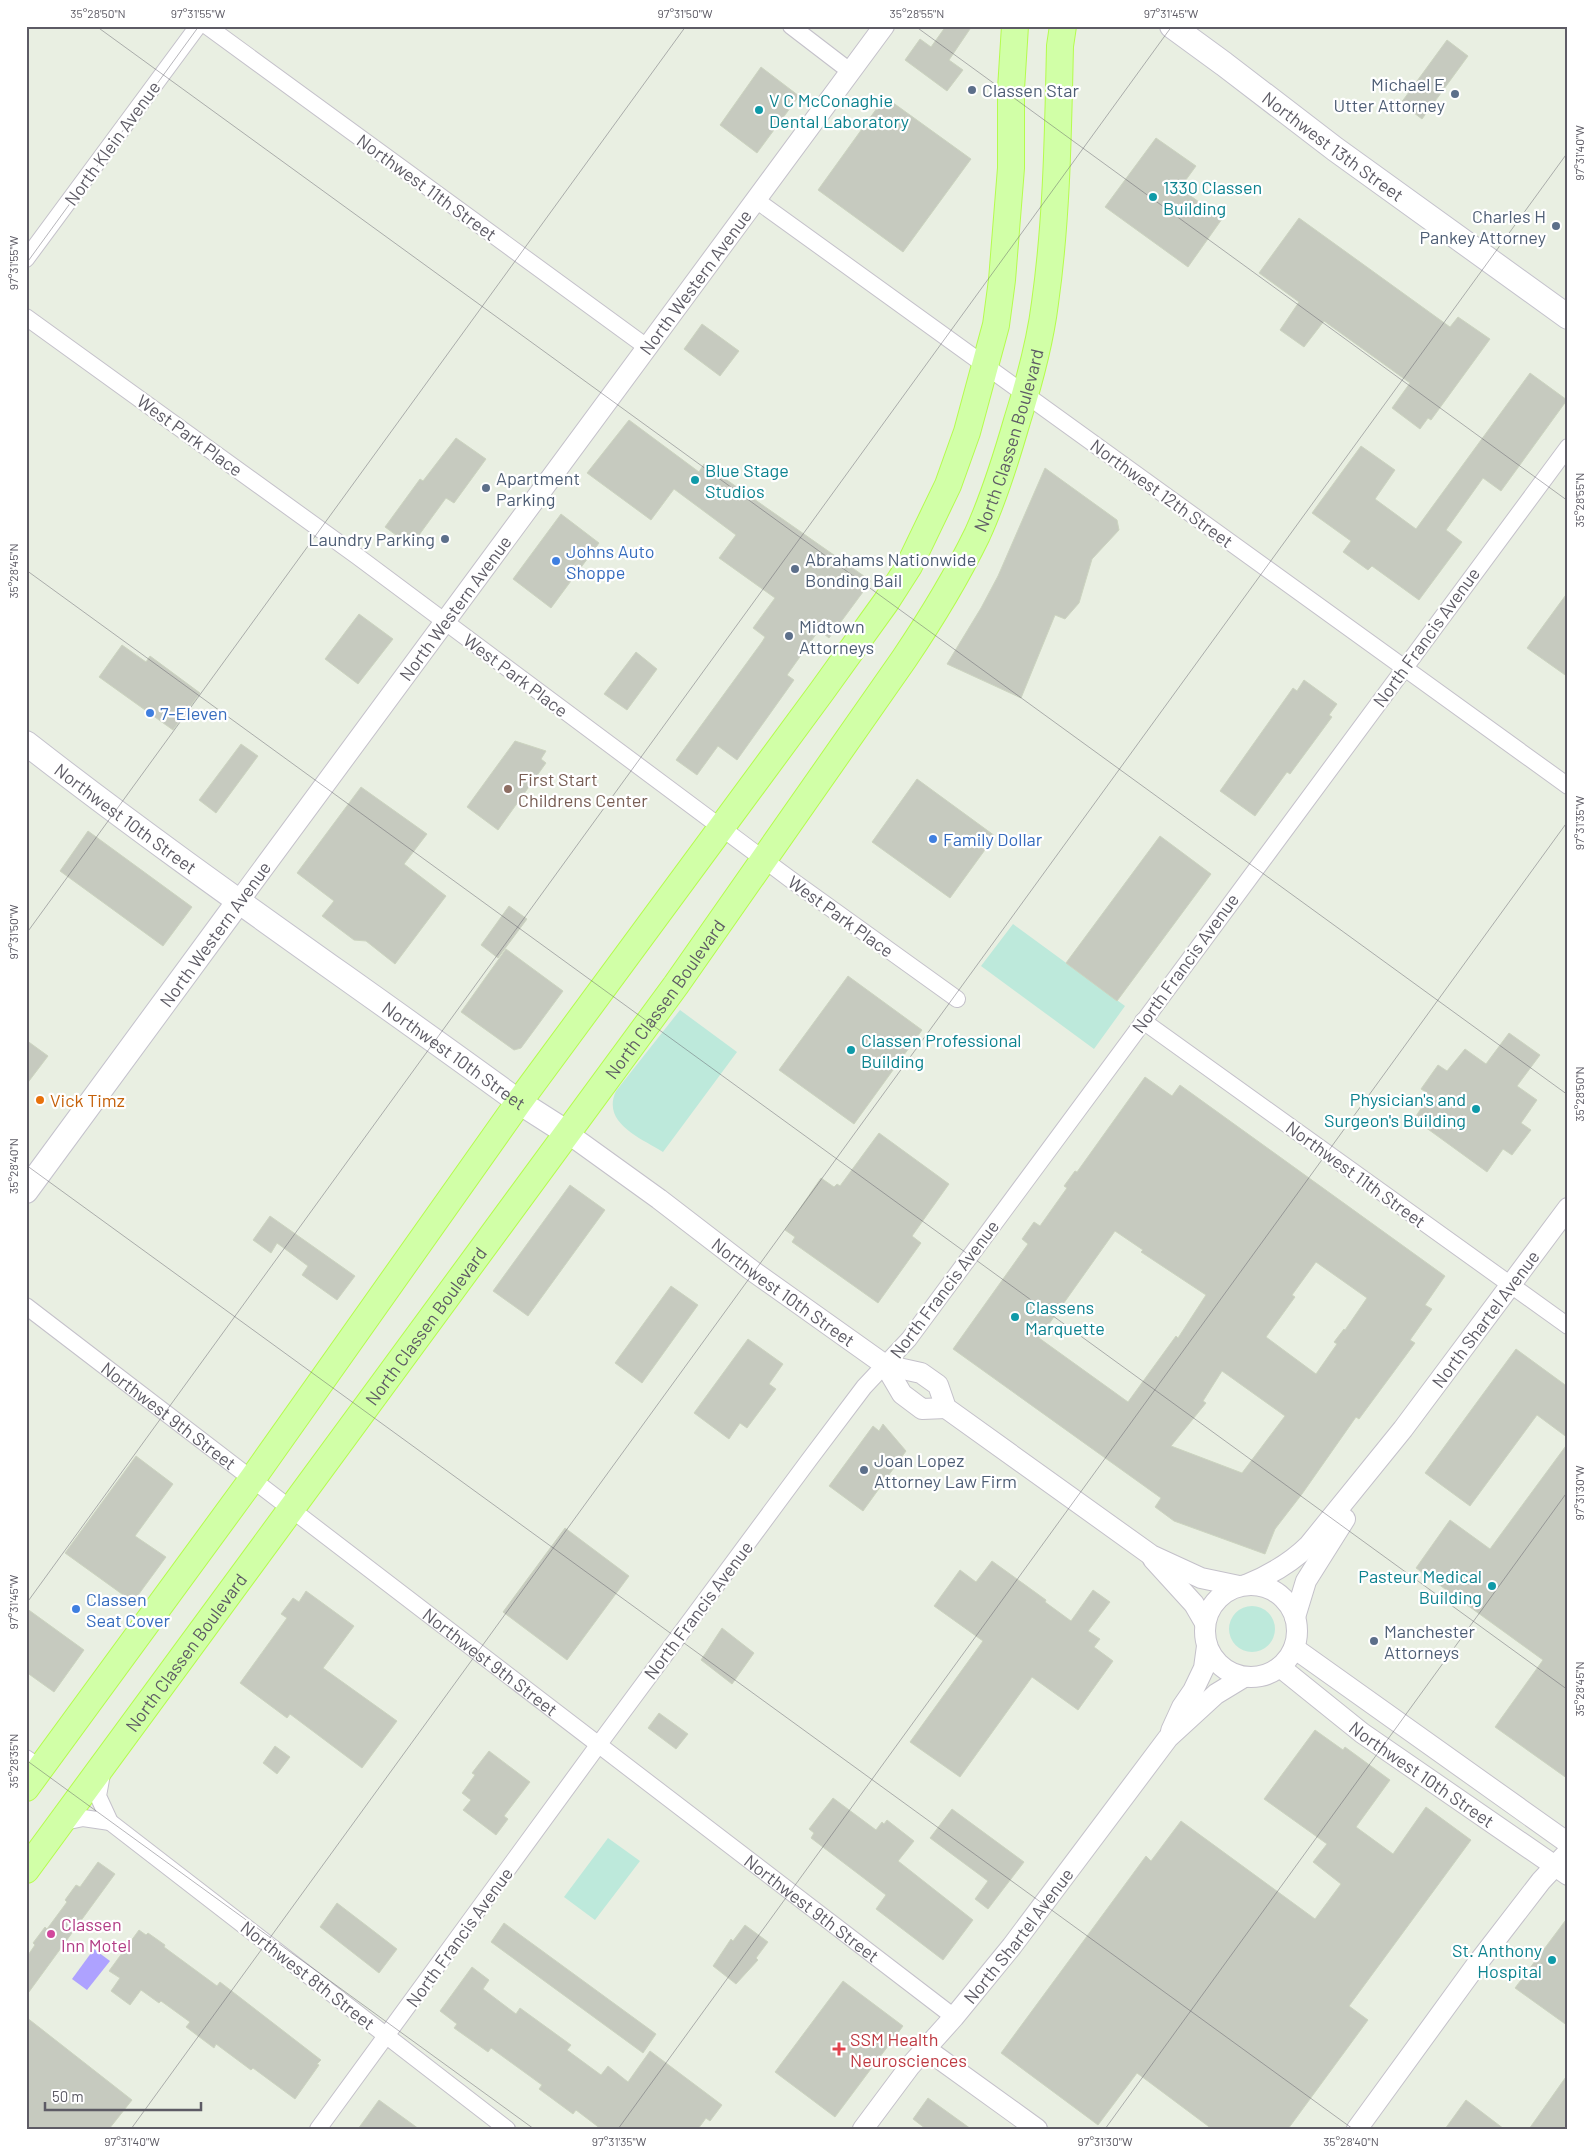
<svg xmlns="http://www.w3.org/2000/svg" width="1594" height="2155" font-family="Barlow,sans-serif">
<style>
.green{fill:#bde9db}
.water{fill:#aea2ff}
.building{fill:#c6cabf;stroke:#ccd4c0;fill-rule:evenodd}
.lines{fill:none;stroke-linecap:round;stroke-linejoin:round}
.minor-casing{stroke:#c4c1ca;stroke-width:18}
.tertiary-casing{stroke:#c4c1ca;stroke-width:22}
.secondary-casing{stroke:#c4c2cc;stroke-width:26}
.primary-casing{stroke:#b5fc4e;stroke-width:28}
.minor{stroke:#fff;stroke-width:16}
.tertiary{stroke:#fff;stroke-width:20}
.secondary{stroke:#fff;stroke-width:24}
.primary{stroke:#d1ffa7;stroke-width:26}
.ticks{fill:none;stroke:#5d5b65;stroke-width:1;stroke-opacity:0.45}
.service-dot{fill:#5c6f8a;stroke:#fff;stroke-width:2}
.culture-dot{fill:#0f9aa8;stroke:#fff;stroke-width:2}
.shop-dot{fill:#3f7fe0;stroke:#fff;stroke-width:2}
.education-dot{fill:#8d6e63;stroke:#fff;stroke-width:2}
.food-dot{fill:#e8710a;stroke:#fff;stroke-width:2}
.hotel-dot{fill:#d1479c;stroke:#fff;stroke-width:2}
.health-dot{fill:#e0444e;stroke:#fff;stroke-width:2}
.labels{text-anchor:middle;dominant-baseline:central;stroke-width:4.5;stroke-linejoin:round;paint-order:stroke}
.service-label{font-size:18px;fill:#4e5e75;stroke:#fff;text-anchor:start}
.culture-label{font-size:18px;fill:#0d838f;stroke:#fff;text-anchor:start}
.street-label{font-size:18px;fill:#5d5b65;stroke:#fff}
.shop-label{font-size:18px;fill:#366cbe;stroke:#fff;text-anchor:start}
.education-label{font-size:18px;fill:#785e54;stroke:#fff;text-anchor:start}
.food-label{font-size:18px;fill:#c56008;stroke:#fff;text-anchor:start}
.hotel-label{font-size:18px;fill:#b23c85;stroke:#fff;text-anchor:start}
.health-label{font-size:18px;fill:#be3a42;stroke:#fff;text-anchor:start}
.neatline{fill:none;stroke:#5d5b65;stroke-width:2}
.ticks-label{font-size:12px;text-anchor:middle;fill:#5d5b65}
</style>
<rect width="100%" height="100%" fill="#e9efe2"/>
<path class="green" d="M 1013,924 L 1125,1006 L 1094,1049 L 981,966 Z
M 680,1010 L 737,1052 L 663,1152 C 641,1138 601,1123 616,1091 Z
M1229 1629a23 23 0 1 1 46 0a23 23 0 1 1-46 0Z
M 608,1838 L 640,1861 L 595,1920 L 564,1897 Z"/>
<path class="water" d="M 94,1949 L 110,1961 L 87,1990 L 72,1979 Z"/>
<path class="building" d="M 946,26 L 972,26 L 949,60 L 963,70 L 947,91 L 905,60 L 920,39 L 931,47 Z
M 1447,40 L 1468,56 L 1422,119 L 1401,103 Z
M 761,67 L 799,96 L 757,153 L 720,125 Z
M 885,97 L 971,159 L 903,252 L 818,190 Z
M 1156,138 L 1196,166 L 1180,188 L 1222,219 L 1188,267 L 1105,207 Z
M 1299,218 L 1450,327 L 1458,317 L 1490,339 L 1431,420 L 1428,418 L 1420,429 L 1392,408 L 1410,383 L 1324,321 L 1304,347 L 1280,330 L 1299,302 L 1259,273 Z
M 702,324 L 739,351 L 720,376 L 684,349 Z
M 1530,373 L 1567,400 L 1501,491 L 1483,478 L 1446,530 L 1462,542 L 1419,600 L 1372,566 L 1368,570 L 1343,552 L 1351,541 L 1312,513 L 1361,446 L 1395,470 L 1375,499 L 1416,529 Z
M 629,420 L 699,472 L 704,464 L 871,581 L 829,638 L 819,630 L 787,675 L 794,680 L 737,760 L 718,746 L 697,775 L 676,760 L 762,642 L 765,637 L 753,628 L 775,598 L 719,558 L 736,535 L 674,489 L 651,520 L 587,473 Z
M 456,438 L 486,459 L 454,503 L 446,498 L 411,546 L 385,527 L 420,479 L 423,481 Z
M 1045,468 L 1117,520 L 1119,530 L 1092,559 L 1079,603 L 1065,619 L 1055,615 L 1021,698 L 947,664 L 981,608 L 998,576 Z
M 561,514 L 599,543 L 551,608 L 513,579 Z
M 1568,592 L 1568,677 L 1527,648 Z
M 359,614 L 393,639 L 358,684 L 325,659 Z
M 122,645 L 146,662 L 150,656 L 200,693 L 173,730 L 99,677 Z
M 636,652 L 657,669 L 627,710 L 604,694 Z
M 1304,680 L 1337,704 L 1329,715 L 1332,717 L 1290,774 L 1287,772 L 1255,816 L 1220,791 L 1293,688 L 1297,691 Z
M 515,741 L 546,751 L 541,759 L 546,763 L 498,830 L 467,807 Z
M 241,744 L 258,756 L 216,813 L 199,800 Z
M 917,779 L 995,836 L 950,898 L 872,842 Z
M 361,787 L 427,834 L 404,864 L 446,896 L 395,964 L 366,941 L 354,940 L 322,916 L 334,901 L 297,873 Z
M 88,831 L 192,907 L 163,946 L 60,871 Z
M 1160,836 L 1211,874 L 1117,1001 L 1066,963 Z
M 509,906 L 527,919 L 498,958 L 481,945 Z
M 506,949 L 563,991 L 521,1048 L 514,1050 L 461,1012 Z
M 848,976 L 922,1030 L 854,1124 L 779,1070 Z
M 1509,1033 L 1540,1055 L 1517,1086 L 1537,1100 L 1521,1123 L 1531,1130 L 1512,1155 L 1503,1149 L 1487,1172 L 1414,1119 L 1430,1095 L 1421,1089 L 1438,1065 L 1447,1071 L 1465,1049 L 1486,1064 Z
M 26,1040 L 48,1056 L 26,1085 Z
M 1145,1077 L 1172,1096 L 1180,1085 L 1445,1276 L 1425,1305 L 1432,1309 L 1410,1340 L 1415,1343 L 1359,1419 L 1356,1417 L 1302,1494 L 1275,1529 L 1265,1554 L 1174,1521 L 1155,1507 L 1161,1498 L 953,1349 L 1028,1244 L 1022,1239 L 1034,1222 L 1040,1226 L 1067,1188 L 1064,1186 L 1075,1171 L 1077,1172 ZM 1115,1231 L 1143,1250 L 1141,1252 L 1206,1295 L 1178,1338 L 1176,1336 L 1128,1402 L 1039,1338 ZM 1316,1262 L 1367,1298 L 1345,1330 L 1344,1329 L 1334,1342 L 1337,1344 L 1316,1374 L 1266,1337 L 1295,1297 L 1292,1295 ZM 1222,1371 L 1285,1416 L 1242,1473 L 1171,1446 L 1206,1403 L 1203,1401 Z
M 879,1133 L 949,1184 L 912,1236 L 921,1243 L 878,1303 L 792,1242 L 795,1237 L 785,1230 L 821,1178 L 834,1187 L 837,1184 L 840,1186 Z
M 570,1185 L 605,1210 L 528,1316 L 493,1291 Z
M 270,1216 L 355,1276 L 337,1300 L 302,1275 L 308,1266 L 277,1243 L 271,1253 L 253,1240 Z
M 671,1286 L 698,1305 L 642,1383 L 615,1363 Z
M 748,1339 L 783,1364 L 769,1384 L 776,1389 L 747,1428 L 740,1423 L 729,1439 L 694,1413 Z
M 1516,1349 L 1568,1387 L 1568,1438 L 1537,1415 L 1470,1506 L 1425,1473 Z
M 883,1424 L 906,1451 L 863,1511 L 829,1486 L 873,1426 L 879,1431 Z
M 1568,1443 L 1568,1779 L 1495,1727 L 1543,1660 L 1416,1568 L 1450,1520 L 1490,1549 Z
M 136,1456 L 173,1484 L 135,1536 L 166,1557 L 133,1602 L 65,1553 Z
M 565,1528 L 629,1576 L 567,1660 L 503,1612 Z
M 992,1561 L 1046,1600 L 1045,1602 L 1071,1621 L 1093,1590 L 1110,1602 L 1088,1631 L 1100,1639 L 1094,1647 L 1113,1661 L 1078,1710 L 1032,1677 L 960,1777 L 910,1742 L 983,1641 L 934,1606 L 960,1570 L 976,1582 Z
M 306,1591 L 354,1626 L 323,1668 L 397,1721 L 362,1768 L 290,1714 L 287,1718 L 240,1683 L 287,1618 L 281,1614 L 293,1598 L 299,1602 Z
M 26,1608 L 84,1650 L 54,1692 L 26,1672 Z
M 722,1628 L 754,1653 L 732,1684 L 701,1660 Z
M 659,1713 L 688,1734 L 676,1749 L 648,1728 Z
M 1315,1730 L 1343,1750 L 1345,1747 L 1390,1780 L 1356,1827 L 1393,1854 L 1426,1807 L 1471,1840 L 1349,2006 L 1368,2020 L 1288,2129 L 1212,2129 L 1137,2073 L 1098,2125 L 1001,2053 L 1146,1856 L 1151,1861 L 1181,1821 L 1315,1919 L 1341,1884 L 1313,1862 L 1327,1844 L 1264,1799 Z
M 275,1746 L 290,1757 L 277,1774 L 263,1763 Z
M 489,1751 L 530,1782 L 504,1816 L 508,1819 L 496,1835 L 463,1810 L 471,1800 L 462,1793 L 475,1775 L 472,1773 Z
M 833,1798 L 876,1830 L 882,1822 L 884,1824 L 887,1820 L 914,1841 L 898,1861 L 973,1920 L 943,1960 L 876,1909 L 886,1895 L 811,1838 L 814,1833 L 809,1829 Z
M 952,1809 L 1024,1862 L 988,1909 L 975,1899 L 988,1881 L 930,1838 Z
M 98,1862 L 115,1874 L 26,1996 L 26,1958 L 35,1945 L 33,1943 L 45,1927 L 47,1929 L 67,1902 L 65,1900 L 76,1885 L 80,1887 Z
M 337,1903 L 397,1949 L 379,1973 L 320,1927 Z
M 1568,1917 L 1568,2026 L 1515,1988 Z
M 504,1923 L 656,2034 L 643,2053 L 491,1942 Z
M 745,1925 L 768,1942 L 756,1958 L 758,1960 L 736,1984 L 713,1966 L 731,1939 L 733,1941 Z
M 139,1930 L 146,1935 L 148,1933 L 165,1945 L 164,1947 L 217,1986 L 220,1982 L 321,2060 L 317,2064 L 319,2065 L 295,2099 L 253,2068 L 251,2070 L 216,2044 L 214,2048 L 186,2027 L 190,2022 L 161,2001 L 159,2003 L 141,1990 L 130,2005 L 111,1991 L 120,1978 L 109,1971 Z
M 472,1967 L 489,1980 L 483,1989 L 516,2014 L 520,2008 L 571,2045 L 567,2050 L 601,2075 L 608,2066 L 628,2082 L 650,2051 L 722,2105 L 710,2121 L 706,2118 L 698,2129 L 601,2129 L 576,2110 L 573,2114 L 539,2089 L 542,2085 L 491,2048 L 488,2052 L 454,2028 L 457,2024 L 440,2011 Z
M 843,1981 L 903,2026 L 835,2117 L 775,2072 Z
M 26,2017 L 132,2100 L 109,2129 L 26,2129 Z
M 1568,2074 L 1568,2129 L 1529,2129 Z
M 928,2098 L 971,2129 L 926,2129 L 913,2119 Z
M 379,2100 L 419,2129 L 358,2129 Z
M 1466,2100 L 1504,2129 L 1445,2129 Z"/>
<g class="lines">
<defs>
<g id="minor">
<path d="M 207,26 L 648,348"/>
<path d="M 791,26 L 851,72"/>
<path d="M 756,200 L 1568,786"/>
<path d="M 26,259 L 198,26"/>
<path d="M 26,317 L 357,556 L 790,879 L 957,999"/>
<path d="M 1143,1021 L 1568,1326"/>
<path id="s1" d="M 26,1306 L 954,2017"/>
<path d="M 26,1758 L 40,1768"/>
<path d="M 102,1774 L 98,1796 L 110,1822 L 507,2129"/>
<path d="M 60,1823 L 83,1818 L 110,1822"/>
<path d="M 318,2129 L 599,1744 L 809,1460 L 864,1387 L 909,1339 L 1568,447"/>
</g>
<g id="tertiary">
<path id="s2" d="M 239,901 L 884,26"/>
<path id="s3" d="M 566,1132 L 659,1199 L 750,1269 L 885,1365 L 902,1394 L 922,1409 L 946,1408"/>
<path d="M 885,1365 L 921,1373 L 938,1385 L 946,1408 L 1151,1555 L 1201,1578 L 1239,1586"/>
<path d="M 1153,1559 L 1194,1604 L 1205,1623"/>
<circle cx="1251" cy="1631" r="46"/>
<path id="s4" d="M 1246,1585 C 1270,1575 1291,1563 1309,1545 L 1403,1429 L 1568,1208"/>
<path d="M 1295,1617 L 1306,1581 L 1345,1519"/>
<path d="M 1294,1648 L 1568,1843"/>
<path id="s5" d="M 1280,1667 L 1362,1733 L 1568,1875"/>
<path d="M 1171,1731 L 1182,1707 L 1193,1691 L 1204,1668 L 1207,1646"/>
<path d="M 926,2049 L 1037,2129"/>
<path id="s6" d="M 863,2129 L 910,2066 L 954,2017 L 1012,1946 L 1168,1738 L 1216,1694 L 1244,1677"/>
<path d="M 1357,2129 L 1477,1964 L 1541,1881 L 1568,1852"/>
</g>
<g id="secondary">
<path id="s7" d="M 1172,26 L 1224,64 L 1335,149 L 1568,317"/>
<path id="s8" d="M 26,743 C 186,868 355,982 519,1102 L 566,1132"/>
<path d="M 26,1191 L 239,901"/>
</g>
<g id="primary">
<path d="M 26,1788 L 253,1478 L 519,1102 L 822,691 L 886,602 L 909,566 L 948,485 L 967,432 L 996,325 L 1002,280 L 1011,168 L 1011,89 L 1015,26"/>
<path id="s9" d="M 26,1870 L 676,985 L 904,659 C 931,619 956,578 977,535 C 994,498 1006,459 1017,421 C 1029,383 1040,343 1045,303 C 1057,218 1058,132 1060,46 L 1063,26"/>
</g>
</defs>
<use href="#minor" class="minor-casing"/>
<use href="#tertiary" class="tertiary-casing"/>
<use href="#secondary" class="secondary-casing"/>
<use href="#primary" class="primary-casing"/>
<use href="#minor" class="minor"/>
<use href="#tertiary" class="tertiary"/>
<use href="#secondary" class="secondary"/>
<use href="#primary" class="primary"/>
</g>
<path class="ticks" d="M 96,26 L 1568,1095M 915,26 L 1568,501M 26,264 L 199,26M 26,570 L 1568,1690M 26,934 L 686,26M 26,1165 L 1353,2129M 26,1604 L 1172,26M 26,1760 L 534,2129M 131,2129 L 1568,152M 618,2129 L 1568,821M 1105,2129 L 1568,1491"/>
<g class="service-dot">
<circle cx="972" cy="90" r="5"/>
<circle cx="1455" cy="94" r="5"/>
<circle cx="1556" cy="226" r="5"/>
<circle cx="486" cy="488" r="5"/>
<circle cx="445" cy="539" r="5"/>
<circle cx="795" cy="569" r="5"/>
<circle cx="789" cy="636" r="5"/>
<circle cx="864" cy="1470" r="5"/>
<circle cx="1374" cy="1641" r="5"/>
</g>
<g class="culture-dot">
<circle cx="759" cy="110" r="5"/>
<circle cx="1153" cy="197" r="5"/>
<circle cx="695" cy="480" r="5"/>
<circle cx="851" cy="1050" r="5"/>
<circle cx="1476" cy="1109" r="5"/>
<circle cx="1015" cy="1317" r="5"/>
<circle cx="1492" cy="1586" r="5"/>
<circle cx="1552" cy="1960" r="5"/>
</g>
<g class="shop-dot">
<circle cx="556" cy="561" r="5"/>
<circle cx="150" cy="713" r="5"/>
<circle cx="933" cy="839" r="5"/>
<circle cx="76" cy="1609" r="5"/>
</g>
<circle class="education-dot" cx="508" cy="789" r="5"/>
<circle class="food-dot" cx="40" cy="1100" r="5"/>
<circle class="hotel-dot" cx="51" cy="1934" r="5"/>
<path class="health-dot" d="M836.5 2041.5h5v5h5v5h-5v5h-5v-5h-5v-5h5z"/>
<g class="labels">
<g class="service-label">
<text x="1445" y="84" text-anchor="end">Michael E<tspan x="1445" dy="21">Utter Attorney</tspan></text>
<text x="982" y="90">Classen Star</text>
<text x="1546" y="216" text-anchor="end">Charles H<tspan x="1546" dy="21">Pankey Attorney</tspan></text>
<text x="496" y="478">Apartment<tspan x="496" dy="21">Parking</tspan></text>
<text x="435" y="539" text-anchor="end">Laundry Parking</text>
<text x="805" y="559">Abrahams Nationwide<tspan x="805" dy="21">Bonding Bail</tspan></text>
<text x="799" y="626">Midtown<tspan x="799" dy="21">Attorneys</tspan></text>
<text x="874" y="1460">Joan Lopez<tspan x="874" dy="21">Attorney Law Firm</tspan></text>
<text x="1384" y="1631">Manchester<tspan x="1384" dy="21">Attorneys</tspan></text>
</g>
<g class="culture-label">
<text x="769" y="100">V C McConaghie<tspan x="769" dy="21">Dental Laboratory</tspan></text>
<text x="1163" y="187">1330 Classen<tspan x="1163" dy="21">Building</tspan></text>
<text x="705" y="470">Blue Stage<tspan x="705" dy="21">Studios</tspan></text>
<text x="861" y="1040">Classen Professional<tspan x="861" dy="21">Building</tspan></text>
<text x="1466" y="1099" text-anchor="end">Physician's and<tspan x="1466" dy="21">Surgeon's Building</tspan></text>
<text x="1025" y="1307">Classens<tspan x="1025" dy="21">Marquette</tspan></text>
<text x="1482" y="1576" text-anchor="end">Pasteur Medical<tspan x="1482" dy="21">Building</tspan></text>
<text x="1542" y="1950" text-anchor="end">St. Anthony<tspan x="1542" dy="21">Hospital</tspan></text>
</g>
<g class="street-label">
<text transform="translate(112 143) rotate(-54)">North Klein Avenue</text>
<text stroke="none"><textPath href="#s7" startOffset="201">Northwest 13th Street</textPath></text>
<text transform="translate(427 187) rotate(36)">Northwest 11th Street</text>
<text stroke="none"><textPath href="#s2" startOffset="769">North Western Avenue</textPath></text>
<text transform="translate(190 435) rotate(36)">West Park Place</text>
<text stroke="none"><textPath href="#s9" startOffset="1740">North Classen Boulevard</textPath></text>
<text transform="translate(1162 493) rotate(36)">Northwest 12th Street</text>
<text stroke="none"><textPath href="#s2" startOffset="364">North Western Avenue</textPath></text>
<text transform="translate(1426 637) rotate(-54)">North Francis Avenue</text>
<text transform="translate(516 675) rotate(37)">West Park Place</text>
<text stroke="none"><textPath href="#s8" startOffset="125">Northwest 10th Street</textPath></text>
<text transform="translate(841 916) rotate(36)">West Park Place</text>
<text transform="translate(215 934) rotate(-54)">North Western Avenue</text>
<text transform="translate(1185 963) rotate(-54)">North Francis Avenue</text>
<text stroke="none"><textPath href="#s9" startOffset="1080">North Classen Boulevard</textPath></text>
<text stroke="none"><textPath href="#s8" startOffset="530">Northwest 10th Street</textPath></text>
<text transform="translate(1356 1174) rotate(36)">Northwest 11th Street</text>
<text transform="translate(944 1289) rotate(-53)">North Francis Avenue</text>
<text stroke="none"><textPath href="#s3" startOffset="270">Northwest 10th Street</textPath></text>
<text stroke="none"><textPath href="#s4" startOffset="362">North Shartel Avenue</textPath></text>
<text stroke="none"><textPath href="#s9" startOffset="675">North Classen Boulevard</textPath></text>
<text stroke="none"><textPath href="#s1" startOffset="180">Northwest 9th Street</textPath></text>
<text transform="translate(698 1610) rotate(-53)">North Francis Avenue</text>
<text stroke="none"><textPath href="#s9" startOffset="270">North Classen Boulevard</textPath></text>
<text stroke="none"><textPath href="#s1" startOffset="585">Northwest 9th Street</textPath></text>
<text stroke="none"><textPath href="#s5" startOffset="178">Northwest 10th Street</textPath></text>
<text stroke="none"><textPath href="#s1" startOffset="990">Northwest 9th Street</textPath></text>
<text stroke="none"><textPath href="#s6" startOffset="248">North Shartel Avenue</textPath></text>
<text transform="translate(459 1937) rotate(-54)">North Francis Avenue</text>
<text transform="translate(308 1975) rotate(38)">Northwest 8th Street</text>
</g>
<g class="shop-label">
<text x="566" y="551">Johns Auto<tspan x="566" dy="21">Shoppe</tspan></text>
<text x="160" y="713">7-Eleven</text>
<text x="943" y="839">Family Dollar</text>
<text x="86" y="1599">Classen<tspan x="86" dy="21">Seat Cover</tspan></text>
</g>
<g class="education-label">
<text x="518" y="779">First Start<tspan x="518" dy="21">Childrens Center</tspan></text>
</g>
<g class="food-label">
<text x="50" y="1100">Vick Timz</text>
</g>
<g class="hotel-label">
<text x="61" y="1924">Classen<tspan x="61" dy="21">Inn Motel</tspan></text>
</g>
<g class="health-label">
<text x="850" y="2039">SSM Health<tspan x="850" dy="21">Neurosciences</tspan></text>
</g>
</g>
<rect width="1594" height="2155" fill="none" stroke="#ffffff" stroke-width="55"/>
<path d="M45 2102v8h156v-8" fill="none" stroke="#5d5b65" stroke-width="2.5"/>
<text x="52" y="2102" font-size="15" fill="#5d5b65" stroke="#ffffff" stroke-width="4" paint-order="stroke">50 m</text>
<rect x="28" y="28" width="1538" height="2100" class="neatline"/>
<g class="ticks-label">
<text x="98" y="18">35°28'50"N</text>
<text x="198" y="18">97°31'55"W</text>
<text x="685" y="18">97°31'50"W</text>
<text x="917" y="18">35°28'55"N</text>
<text x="1171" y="18">97°31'45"W</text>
<text transform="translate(1580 153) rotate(-90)" y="4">97°31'40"W</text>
<text transform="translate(14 263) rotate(-90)" y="4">97°31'55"W</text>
<text transform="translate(1580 500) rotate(-90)" y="4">35°28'55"N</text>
<text transform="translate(14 571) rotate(-90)" y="4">35°28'45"N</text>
<text transform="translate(1580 823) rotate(-90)" y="4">97°31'35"W</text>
<text transform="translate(14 932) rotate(-90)" y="4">97°31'50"W</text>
<text transform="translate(1580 1094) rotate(-90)" y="4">35°28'50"N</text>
<text transform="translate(14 1166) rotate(-90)" y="4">35°28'40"N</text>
<text transform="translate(1580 1493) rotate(-90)" y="4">97°31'30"W</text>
<text transform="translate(14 1602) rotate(-90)" y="4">97°31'45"W</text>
<text transform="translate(1580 1689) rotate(-90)" y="4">35°28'45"N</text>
<text transform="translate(14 1761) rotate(-90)" y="4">35°28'35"N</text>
<text x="132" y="2146">97°31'40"W</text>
<text x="619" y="2146">97°31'35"W</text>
<text x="1105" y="2146">97°31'30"W</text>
<text x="1351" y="2146">35°28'40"N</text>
</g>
</svg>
